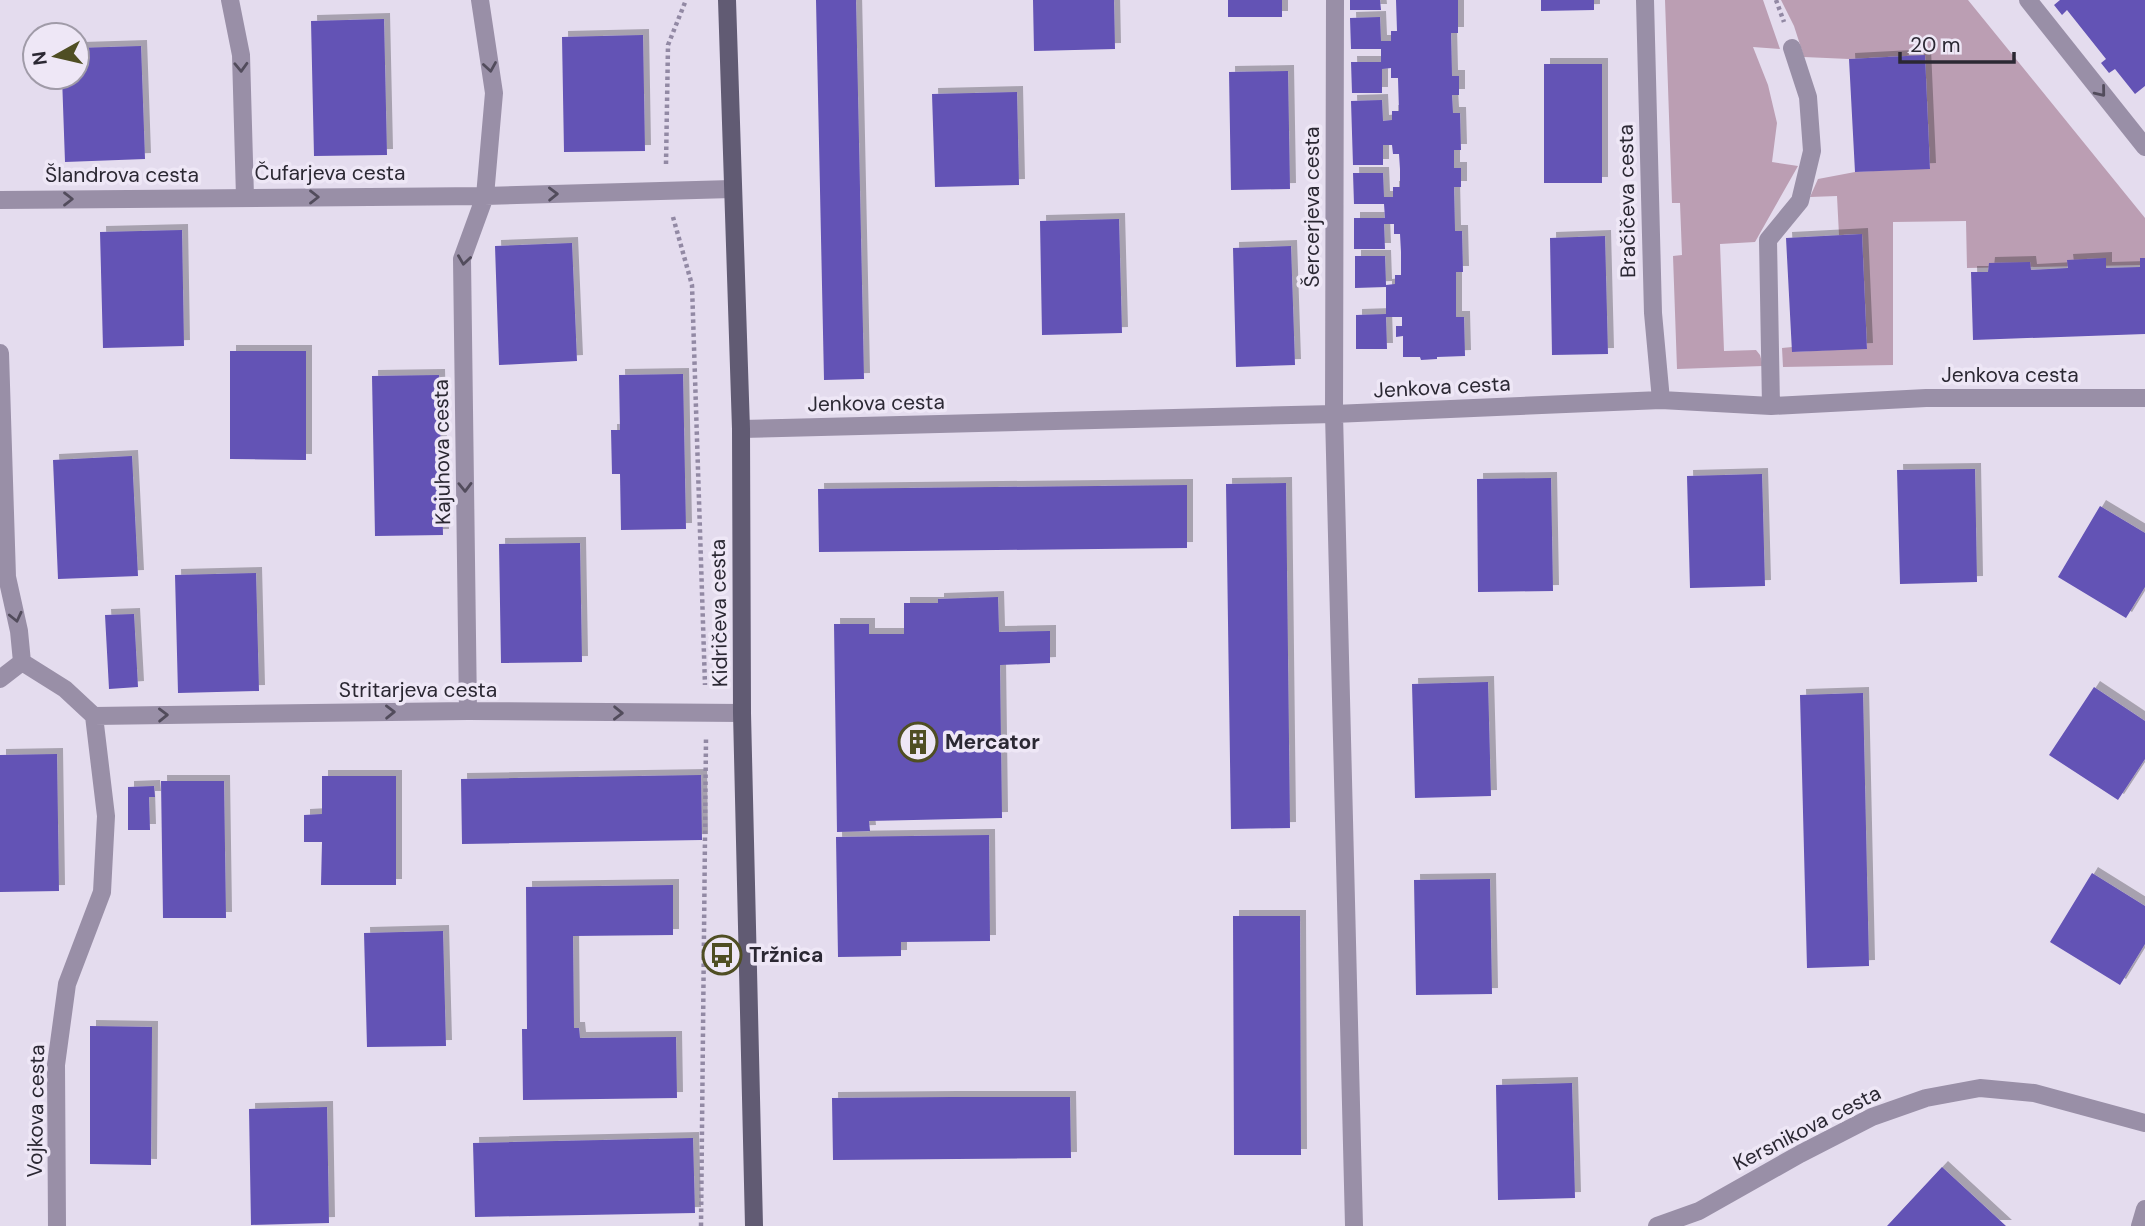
<svg xmlns="http://www.w3.org/2000/svg" width="2145" height="1226" font-family="'DM Sans',sans-serif">
<style>
.green{fill:#bb9eb3}
.building{fill:#6352b5;filter:url(#shadow)}
.lines{fill:none;stroke-linecap:round;stroke-linejoin:round}
.path{stroke:#9289a4;stroke-width:4.5;stroke-dasharray:3.5 3.5;stroke-linecap:butt}
.minor{stroke:#998fa7;stroke-width:18}
.major{stroke:#615b73;stroke-width:18}
.oneway{stroke:#524c5c}
.labels{text-anchor:middle;dominant-baseline:central;stroke-width:7;stroke-linejoin:round;paint-order:stroke}
.street-label{font-size:21px;fill:#2b2833;stroke:#eee7f6}
.poi-label{font-size:21px;font-weight:bold;fill:#2b2833;stroke:#eee7f6;text-anchor:start}
</style>
<defs>
<filter id="shadow"><feDropShadow dx="6" dy="-6" stdDeviation="0" flood-color="#0004"/></filter>
</defs>
<rect width="100%" height="100%" fill="#e4dcee"/>
<path class="green" d="M 1665,0 L 1763,0 L 1780,49 L 1753,47 L 1768,85 L 1777,123 L 1772,162 L 1798,166 L 1755,242 L 1720,244 L 1724,351 L 1756,350 L 1760,355 L 1763,366 L 1677,369 L 1673,256 L 1682,255 L 1680,203 L 1672,203 Z
M 1781,0 L 1968,0 L 2145,218 L 2145,265 L 1967,268 L 1966,221 L 1893,222 L 1893,365 L 1783,367 L 1782,348 L 1792,347 L 1793,352 L 1867,348 L 1862,234 L 1839,235 L 1837,196 L 1810,197 L 1818,179 L 1855,172 L 1930,168 L 1925,55 L 1849,59 L 1804,57 L 1794,26 Z"/>
<path class="building" d="M 816,0 L 856,0 L 864,379 L 824,380 Z
M 1033,0 L 1114,0 L 1115,49 L 1034,51 Z
M 1228,0 L 1282,0 L 1282,17 L 1228,17 Z
M 1350,0 L 1380,0 L 1381,10 L 1350,10 Z
M 1396,0 L 1458,0 L 1458,33 L 1451,33 L 1452,76 L 1459,76 L 1459,95 L 1452,95 L 1453,113 L 1460,113 L 1461,150 L 1454,150 L 1454,168 L 1461,168 L 1461,187 L 1454,187 L 1455,231 L 1462,231 L 1463,272 L 1456,272 L 1456,317 L 1464,317 L 1465,356 L 1437,357 L 1437,359 L 1421,360 L 1420,357 L 1403,357 L 1403,336 L 1396,337 L 1396,326 L 1402,326 L 1402,317 L 1386,317 L 1387,349 L 1356,349 L 1356,315 L 1386,314 L 1386,287 L 1355,288 L 1355,256 L 1385,256 L 1386,285 L 1395,284 L 1395,275 L 1401,275 L 1401,252 L 1400,234 L 1394,234 L 1394,224 L 1384,224 L 1385,249 L 1354,249 L 1354,218 L 1385,218 L 1384,204 L 1354,204 L 1353,173 L 1383,173 L 1384,197 L 1393,197 L 1393,187 L 1400,187 L 1400,169 L 1399,154 L 1393,154 L 1392,145 L 1383,145 L 1383,165 L 1353,165 L 1351,101 L 1382,100 L 1383,121 L 1392,120 L 1392,111 L 1399,111 L 1398,78 L 1391,78 L 1391,68 L 1382,69 L 1382,93 L 1352,93 L 1351,62 L 1381,62 L 1381,49 L 1351,49 L 1350,18 L 1380,17 L 1381,41 L 1391,41 L 1391,31 L 1397,31 Z
M 1541,0 L 1594,0 L 1594,10 L 1541,11 Z
M 2060,0 L 2145,0 L 2145,86 L 2135,94 L 2115,69 L 2109,73 L 2101,63 L 2106,59 L 2067,10 L 2062,15 L 2054,5 Z
M 384,19 L 387,155 L 314,156 L 311,21 Z
M 643,35 L 645,151 L 564,152 L 562,37 Z
M 141,46 L 145,159 L 65,162 L 62,77 L 77,77 L 77,48 Z
M 1925,55 L 1930,169 L 1855,172 L 1849,59 Z
M 1544,64 L 1602,64 L 1602,183 L 1544,183 Z
M 1288,71 L 1290,189 L 1231,190 L 1229,72 Z
M 1017,92 L 1019,185 L 935,187 L 932,94 Z
M 1119,219 L 1122,333 L 1042,335 L 1040,221 Z
M 182,230 L 184,346 L 103,348 L 100,232 Z
M 1862,234 L 1867,349 L 1792,352 L 1786,238 Z
M 1605,236 L 1608,354 L 1552,355 L 1550,238 Z
M 572,243 L 577,361 L 499,365 L 495,246 Z
M 1291,246 L 1295,365 L 1236,367 L 1233,248 Z
M 2106,258 L 2106,268 L 2140,267 L 2140,258 L 2145,258 L 2145,334 L 1973,340 L 1971,272 L 1988,272 L 1989,263 L 2030,262 L 2031,270 L 2068,268 L 2067,260 Z
M 230,351 L 306,351 L 306,460 L 230,459 Z
M 683,374 L 686,529 L 621,530 L 620,474 L 612,474 L 611,430 L 620,430 L 619,375 Z
M 439,375 L 443,535 L 375,536 L 372,376 Z
M 132,456 L 138,576 L 58,579 L 53,460 Z
M 1975,469 L 1977,582 L 1900,584 L 1897,470 Z
M 1762,474 L 1765,586 L 1690,588 L 1687,476 Z
M 1551,478 L 1553,591 L 1478,592 L 1477,479 Z
M 1286,483 L 1290,828 L 1231,829 L 1226,484 Z
M 1187,485 L 1187,548 L 819,552 L 818,489 Z
M 2100,506 L 2145,533 L 2145,587 L 2126,618 L 2058,577 Z
M 580,543 L 582,662 L 501,663 L 499,544 Z
M 256,573 L 259,691 L 178,693 L 175,575 Z
M 998,597 L 999,632 L 1050,631 L 1050,663 L 1000,665 L 1002,818 L 869,821 L 870,831 L 837,832 L 834,624 L 869,624 L 869,634 L 904,634 L 904,603 L 938,603 L 938,599 Z
M 134,614 L 138,687 L 109,689 L 105,615 Z
M 1488,682 L 1491,796 L 1415,798 L 1412,684 Z
M 2094,687 L 2145,721 L 2145,759 L 2118,800 L 2049,755 Z
M 1863,693 L 1869,966 L 1807,968 L 1800,695 Z
M 57,754 L 59,891 L 0,892 L 0,755 Z
M 701,775 L 702,840 L 462,844 L 461,779 Z
M 322,776 L 396,776 L 396,885 L 321,885 L 322,842 L 304,842 L 304,815 L 322,814 Z
M 161,781 L 224,781 L 226,918 L 163,918 Z
M 154,786 L 155,797 L 149,797 L 150,830 L 128,830 L 128,787 Z
M 989,835 L 990,941 L 901,942 L 901,956 L 838,957 L 836,837 Z
M 2092,873 L 2145,906 L 2145,944 L 2120,985 L 2050,942 Z
M 1490,879 L 1492,994 L 1416,995 L 1414,880 Z
M 673,885 L 673,935 L 573,936 L 574,1028 L 579,1028 L 580,1038 L 676,1037 L 677,1098 L 523,1100 L 522,1029 L 527,1029 L 526,887 Z
M 1233,916 L 1300,916 L 1301,1155 L 1234,1155 Z
M 443,931 L 446,1046 L 367,1047 L 364,933 Z
M 90,1026 L 152,1027 L 151,1165 L 90,1164 Z
M 1572,1083 L 1575,1198 L 1498,1200 L 1496,1085 Z
M 952,1097 L 1070,1097 L 1071,1158 L 833,1160 L 832,1098 Z
M 327,1107 L 329,1223 L 251,1225 L 249,1109 Z
M 693,1138 L 695,1213 L 475,1217 L 473,1143 Z
M 1942,1167 L 2006,1226 L 1887,1226 Z"/>
<g class="lines">
<path class="path" d="M 1776,0 L 1784,22
M 666,164 L 668,45 L 686,0
M 673,217 L 692,285 L 705,685
M 701,1226 L 706,739"/>
<path class="minor" d="M 230,0 L 241,55 L 245,197
M 1335,0 L 1334,414 L 1354,1226
M 1645,0 L 1653,313 L 1661,400
M 2028,0 L 2145,147
M 0,200 L 485,196 L 732,189
M 0,353 L 7,577 L 19,631 L 22,662
M 1771,406 L 1768,240 L 1800,201 L 1812,151 L 1808,97 L 1792,48
M 741,429 L 1334,414 L 1661,400 L 1771,406 L 1926,398 L 2145,398
M 22,662 L 65,689 L 94,716 L 106,816 L 102,892 L 67,984 L 56,1065 L 57,1226
M 0,679 L 22,662
M 468,711 L 462,259 L 485,196 L 494,93 L 480,0
M 94,716 L 468,711 L 742,713
M 1657,1226 L 1699,1211 L 1800,1154 L 1872,1117 L 1926,1098 L 1980,1088 L 2034,1093 L 2145,1123
M 2140,1226 L 2145,1209"/>
<path class="major" d="M 727,0 L 741,429 L 742,713 L 754,1226"/>
</g>
<defs><path id="oneway-chevron" d="M-2-3.5L2.5 0L-2 3.5" fill="none" stroke-width="1.6" stroke-linecap="round" stroke-linejoin="round" transform="scale(1.75)"/></defs>
<g class="oneway">
<use href="#oneway-chevron" transform="translate(241 67) rotate(88)"/>
<use href="#oneway-chevron" transform="translate(490 67) rotate(81)"/>
<use href="#oneway-chevron" transform="translate(2101 92) rotate(51)"/>
<use href="#oneway-chevron" transform="translate(553 194) rotate(-1)"/>
<use href="#oneway-chevron" transform="translate(314 197)"/>
<use href="#oneway-chevron" transform="translate(68 199)"/>
<use href="#oneway-chevron" transform="translate(464 260) rotate(98)"/>
<use href="#oneway-chevron" transform="translate(465 487) rotate(89)"/>
<use href="#oneway-chevron" transform="translate(16 617) rotate(77)"/>
<use href="#oneway-chevron" transform="translate(390 712) rotate(-1)"/>
<use href="#oneway-chevron" transform="translate(618 713) rotate(1)"/>
<use href="#oneway-chevron" transform="translate(163 715) rotate(-1)"/>
</g>
<defs>
<symbol id="building-ring" viewBox="-11 -11 22 22"><circle r="9.5" fill="#eee7f6" stroke="#4f4e23" stroke-width="1.5"/><path d="M-4-6H4V6H1V3H-1V6H-4ZM-2.5-4.3h1.7v1.8h-1.7ZM.8-4.3h1.7v1.8H.8ZM-2.5-1h1.7V.8h-1.7ZM.8-1h1.7V.8H.8Z" fill="#4f4e23"/></symbol>
<symbol id="bus-ring" viewBox="-11 -11 22 22"><circle r="9.5" fill="#eee7f6" stroke="#4f4e23" stroke-width="1.5"/><path d="M-5-6H5V4H4V6H2V4H-2V6H-4V4H-5ZM-3.5-4V0h7V-4ZM-3.5 1.2v1.5H-2V1.2ZM2 1.2v1.5H3.5V1.2Z" fill="#4f4e23"/></symbol>
</defs>
<g fill-rule="evenodd">
<use href="#building-ring" x="896" y="720" width="44" height="44"/>
<use href="#bus-ring" x="700" y="933" width="44" height="44"/>
</g>
<g class="labels">
<g class="street-label">
<text x="330" y="173">Čufarjeva cesta</text>
<text x="122" y="175">Šlandrova cesta</text>
<text transform="translate(1627 201) rotate(-91)">Bračičeva cesta</text>
<text transform="translate(1312 207) rotate(-90)">Šercerjeva cesta</text>
<text x="2010" y="375">Jenkova cesta</text>
<text transform="translate(1442 387) rotate(-3)">Jenkova cesta</text>
<text transform="translate(876 403) rotate(-1)">Jenkova cesta</text>
<text transform="translate(442 452) rotate(-91)">Kajuhova cesta</text>
<text transform="translate(719 613) rotate(-91)">Kidričeva cesta</text>
<text x="418" y="690">Stritarjeva cesta</text>
<text transform="translate(36 1111) rotate(-89)">Vojkova cesta</text>
<text transform="translate(1807 1128) rotate(-27)">Kersnikova cesta</text>
</g>
<g class="poi-label">
<text x="945" y="742">Mercator</text>
<text x="749" y="955">Tržnica</text>
</g>
</g>
<g transform="translate(56 56) rotate(262)"><circle r="33" fill="#eee7f6" stroke="#a09ba8" stroke-width="2"/>
<path d="M0-5L12 26L0 18L-12 26Z" fill="#4f4e23"/>
<text y="-10" font-size="19" font-weight="bold" text-anchor="middle" fill="#2b2833">N</text>
</g>
<path d="M1900 52v10h114v-10" fill="none" stroke="#2b2833" stroke-width="3.5"/>
<text x="1910" y="52" font-size="21" fill="#2b2833" stroke="#eee7f6" stroke-width="5" paint-order="stroke">20 m</text>
</svg>
